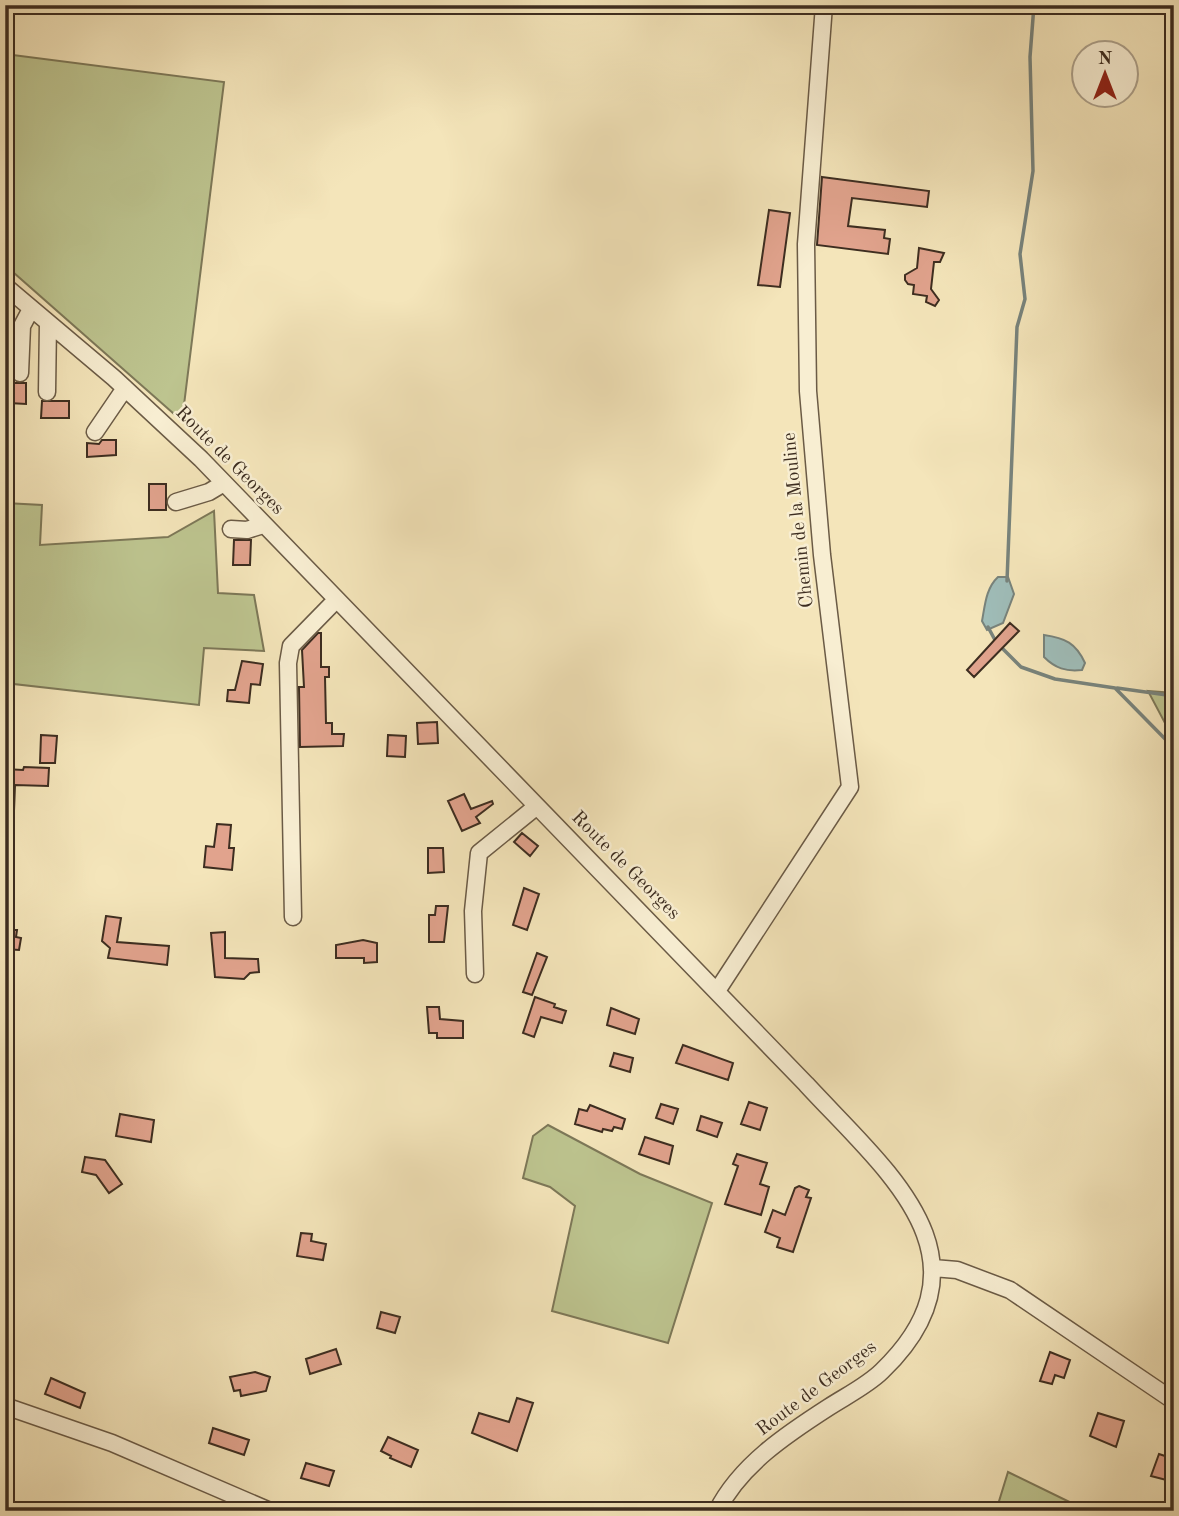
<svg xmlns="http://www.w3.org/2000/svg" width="1179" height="1516" font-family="'Old Standard TT',serif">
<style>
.green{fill:#bdc48f;stroke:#7d7858;stroke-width:2}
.water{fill:#9fbdb9;stroke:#78837c;stroke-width:2}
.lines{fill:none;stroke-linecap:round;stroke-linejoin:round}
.stream{stroke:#78837c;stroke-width:3.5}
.building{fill:#e1a38d;stroke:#3d2d20;stroke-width:2}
.minor-casing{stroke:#6b5b46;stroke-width:19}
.minor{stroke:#f8eed2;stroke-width:16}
.labels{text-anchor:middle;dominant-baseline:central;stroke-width:5;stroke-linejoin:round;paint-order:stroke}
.street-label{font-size:19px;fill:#3d2d20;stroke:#f8eed2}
</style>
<rect width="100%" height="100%" fill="#f4e5ba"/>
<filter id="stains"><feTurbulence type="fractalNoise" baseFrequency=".00286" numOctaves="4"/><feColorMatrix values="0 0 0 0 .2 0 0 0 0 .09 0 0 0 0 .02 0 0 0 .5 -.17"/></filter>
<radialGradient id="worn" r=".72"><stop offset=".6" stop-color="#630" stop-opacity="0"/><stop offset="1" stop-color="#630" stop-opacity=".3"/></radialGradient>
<path class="green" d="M 5,54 L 224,82 L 182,421 L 5,265 Z
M 5,503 L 42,505 L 40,545 L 168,537 L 214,511 L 218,593 L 254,595 L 264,651 L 204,648 L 199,705 L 5,683 Z
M 1148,691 L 1174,693 L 1174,724 L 1166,725 Z
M 548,1125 L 640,1174 L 712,1203 L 668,1343 L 552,1311 L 575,1206 L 550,1187 L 523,1178 L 533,1136 Z
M 1008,1472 L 1088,1511 L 996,1511 Z"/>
<path class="water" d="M 998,577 L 1008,577 L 1014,594 L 1003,623 L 987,630 L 982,621 C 985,605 986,588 998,577 Z
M 1044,635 C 1065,638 1076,643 1085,663 L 1082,670 C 1066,672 1055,668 1044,657 Z"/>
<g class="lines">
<path class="stream" d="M 1007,581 L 1017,327 L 1025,299 L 1020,254 L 1033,171 L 1030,57 L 1034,5
M 988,627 L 995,640
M 1002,648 L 1021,667 L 1055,679 L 1115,688 L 1174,748
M 1117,688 L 1174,696"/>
</g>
<path class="building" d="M 822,177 L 929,191 L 927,207 L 852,198 L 848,226 L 885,230 L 884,238 L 890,239 L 888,254 L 817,245 Z
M 769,210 L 790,213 L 780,287 L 758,285 Z
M 919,248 L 944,253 L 940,262 L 934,262 L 931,289 L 939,300 L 935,306 L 926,302 L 927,296 L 913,294 L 914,285 L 908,284 L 905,280 L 905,275 L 917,268 Z
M 9,383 L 26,383 L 26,404 L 9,403 Z
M 42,401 L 69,401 L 69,418 L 41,418 Z
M 102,440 L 116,440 L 116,455 L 87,457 L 87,443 L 99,444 Z
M 149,484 L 166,484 L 166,510 L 149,510 Z
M 234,540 L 251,540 L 250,565 L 233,565 Z
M 1010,623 L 1019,631 L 974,677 L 967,670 Z
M 318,633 L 321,633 L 321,667 L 329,667 L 329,677 L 325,677 L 326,723 L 332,723 L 332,734 L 344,734 L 343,746 L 300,747 L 299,687 L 304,687 L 302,650 Z
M 242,661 L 263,664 L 260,685 L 251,684 L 249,703 L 227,701 L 228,690 L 235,690 Z
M 437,722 L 438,743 L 418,744 L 417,723 Z
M 41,735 L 57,736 L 55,763 L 40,763 Z
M 388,735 L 406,736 L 405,757 L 387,756 Z
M 24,767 L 49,768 L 48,786 L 15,785 L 14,811 L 5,811 L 5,769 L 23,770 Z
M 464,794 L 471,809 L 492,801 L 493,804 L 476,817 L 480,823 L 462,831 L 448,801 Z
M 217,824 L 231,825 L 229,848 L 234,848 L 232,870 L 204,867 L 206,846 L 214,847 Z
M 522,833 L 538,846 L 530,856 L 514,842 Z
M 428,848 L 443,848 L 444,872 L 428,873 Z
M 524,888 L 539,894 L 527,930 L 513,925 Z
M 436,906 L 448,906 L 444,942 L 429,942 L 429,915 L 435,915 Z
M 106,916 L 121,918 L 117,942 L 169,946 L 167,965 L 108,958 L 110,948 L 102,941 Z
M 5,930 L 17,930 L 16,937 L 21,938 L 19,950 L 5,949 Z
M 225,932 L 225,958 L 258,959 L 259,972 L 250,973 L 244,979 L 215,977 L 211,933 Z
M 363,940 L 377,943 L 377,962 L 364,963 L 364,958 L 336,958 L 336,945 Z
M 537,953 L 547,957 L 532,995 L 523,992 Z
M 535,997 L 555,1004 L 554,1007 L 566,1011 L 562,1023 L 541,1017 L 534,1037 L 523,1033 Z
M 427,1007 L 439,1007 L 440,1019 L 463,1021 L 463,1038 L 437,1038 L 437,1033 L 429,1033 Z
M 611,1008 L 639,1019 L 635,1034 L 607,1025 Z
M 683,1045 L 733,1063 L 728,1080 L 676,1063 Z
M 614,1053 L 633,1058 L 630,1072 L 610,1066 Z
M 749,1102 L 767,1108 L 760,1130 L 741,1124 Z
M 661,1104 L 678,1109 L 673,1124 L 656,1118 Z
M 590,1105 L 625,1119 L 622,1129 L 614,1127 L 612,1131 L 603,1129 L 602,1132 L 575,1124 L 579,1109 L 587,1111 Z
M 120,1114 L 154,1120 L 151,1142 L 116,1136 Z
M 701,1116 L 722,1123 L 717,1137 L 697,1130 Z
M 645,1137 L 673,1146 L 669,1164 L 639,1154 Z
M 737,1154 L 767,1163 L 760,1184 L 769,1187 L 761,1215 L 725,1204 L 738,1166 L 733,1164 Z
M 85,1157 L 105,1160 L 122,1184 L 109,1193 L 96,1175 L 82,1172 Z
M 799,1186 L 809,1190 L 806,1197 L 811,1198 L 793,1252 L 777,1247 L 780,1238 L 765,1232 L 773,1210 L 785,1215 L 795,1188 Z
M 301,1233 L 312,1234 L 311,1241 L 326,1244 L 323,1260 L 297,1256 Z
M 381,1312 L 400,1317 L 395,1333 L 377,1328 Z
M 336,1349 L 341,1364 L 310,1374 L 306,1359 Z
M 1050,1352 L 1070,1360 L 1064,1378 L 1055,1375 L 1052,1384 L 1040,1381 Z
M 255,1372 L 270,1377 L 266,1391 L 241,1396 L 240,1390 L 234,1391 L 230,1377 Z
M 51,1378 L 85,1393 L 80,1408 L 45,1394 Z
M 517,1398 L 533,1403 L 517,1451 L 472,1433 L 479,1413 L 509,1422 Z
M 1098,1413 L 1124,1421 L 1116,1447 L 1090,1436 Z
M 213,1428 L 249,1440 L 244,1455 L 209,1443 Z
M 388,1437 L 418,1450 L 411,1467 L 390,1458 L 391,1456 L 381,1451 Z
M 1159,1454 L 1174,1459 L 1174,1482 L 1151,1476 Z
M 306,1463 L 334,1471 L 329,1486 L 301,1478 Z"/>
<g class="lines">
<defs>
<path id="minor" d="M 5,286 L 114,378 L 201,459 L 806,1084 C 885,1170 999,1258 882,1371 C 868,1385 846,1396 829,1407 C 787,1434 740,1465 717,1511
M 20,373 L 22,326 L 31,309
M 47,392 L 48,323
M 95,432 L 125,388
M 176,502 L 209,492 L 224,483
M 231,529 L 247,530 L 263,525
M 293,917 L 288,663 L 291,646 L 336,600
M 475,974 L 473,911 L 479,853 L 537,806
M 717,991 L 850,787 L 822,555 L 808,391 L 806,244 L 824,5
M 933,1268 L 957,1270 L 1010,1290 L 1174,1401
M 5,1406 L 112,1443 L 270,1511"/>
</defs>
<use href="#minor" class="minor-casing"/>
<use href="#minor" class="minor"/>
</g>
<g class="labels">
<g class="street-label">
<text transform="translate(229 461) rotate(45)">Route de Georges</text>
<text transform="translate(799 520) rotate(-96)">Chemin de la Mouline</text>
<text transform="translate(625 866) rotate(45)">Route de Georges</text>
<text transform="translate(817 1389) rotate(-37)">Route de Georges</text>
</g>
</g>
<rect width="1179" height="1516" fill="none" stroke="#f4e5ba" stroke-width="28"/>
<rect x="7" y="7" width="1165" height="1502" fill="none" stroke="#3d2d20" stroke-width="3.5"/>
<rect x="14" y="14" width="1151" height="1488" fill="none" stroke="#3d2d20" stroke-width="2"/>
<g transform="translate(1105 74)"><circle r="33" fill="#f8eed2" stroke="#ada18b" stroke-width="2"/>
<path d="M0-5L12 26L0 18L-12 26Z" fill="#8f2418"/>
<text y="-10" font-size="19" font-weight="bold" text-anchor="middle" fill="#3d2d20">N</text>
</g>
<rect width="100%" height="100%" filter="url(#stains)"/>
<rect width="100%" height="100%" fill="url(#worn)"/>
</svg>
